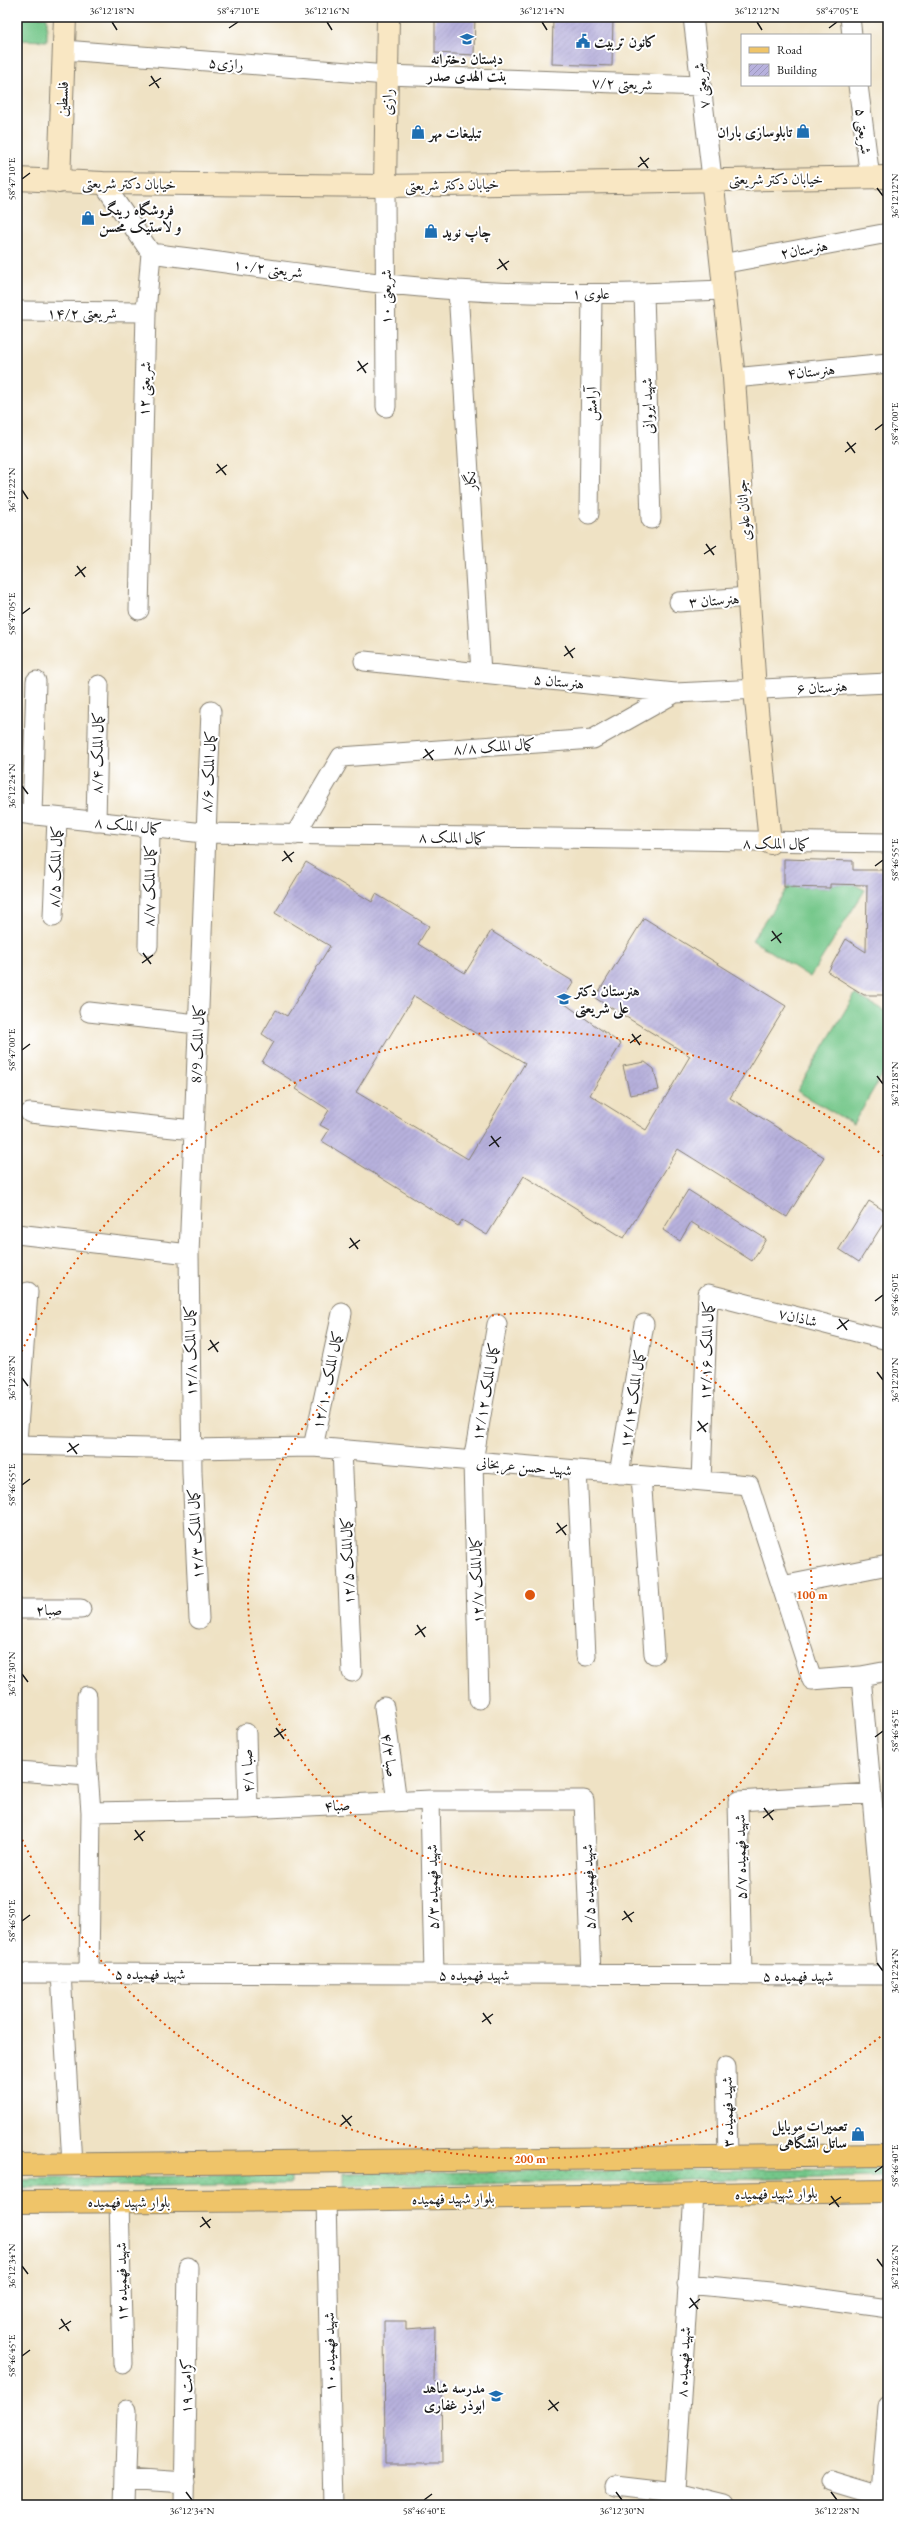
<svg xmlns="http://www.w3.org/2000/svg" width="905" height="2522" font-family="'EB Garamond',Amiri,serif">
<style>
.grass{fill:url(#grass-dots);stroke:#487253}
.pitch{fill:#75c78a;stroke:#487253}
.building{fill:url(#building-hatch);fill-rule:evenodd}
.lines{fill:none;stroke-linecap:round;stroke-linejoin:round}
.street-casing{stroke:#867f70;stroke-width:21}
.secondary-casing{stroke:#867f70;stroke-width:24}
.primary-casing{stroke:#867f70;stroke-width:24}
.street{stroke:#fff;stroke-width:19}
.secondary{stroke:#f9e7c3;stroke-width:22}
.primary{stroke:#efc469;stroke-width:22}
.ticks{fill:none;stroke:#1c1c1c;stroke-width:1.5}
.ring{fill:none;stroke:#de560d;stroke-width:2;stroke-dasharray:2 4}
.labels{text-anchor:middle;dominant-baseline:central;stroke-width:4;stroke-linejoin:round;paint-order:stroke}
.poi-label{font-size:15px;font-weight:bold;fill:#1c1c1c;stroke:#fff;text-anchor:start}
.street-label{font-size:15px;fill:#1c1c1c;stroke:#fff}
.centre{fill:#de560d;stroke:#fff;stroke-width:2}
.ring-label{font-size:12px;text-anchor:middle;font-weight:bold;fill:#de560d;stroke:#fff;stroke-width:4;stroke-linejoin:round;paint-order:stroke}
.neatline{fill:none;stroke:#1c1c1c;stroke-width:1.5}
.ticks-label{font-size:10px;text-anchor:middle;fill:#1c1c1c}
</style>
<defs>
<pattern id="grass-dots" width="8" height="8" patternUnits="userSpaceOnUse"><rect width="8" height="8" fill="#75c78a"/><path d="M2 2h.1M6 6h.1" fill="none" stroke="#65aa76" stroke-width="1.8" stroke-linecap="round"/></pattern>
<pattern id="building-hatch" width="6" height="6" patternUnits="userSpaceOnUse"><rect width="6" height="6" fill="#b7b1dd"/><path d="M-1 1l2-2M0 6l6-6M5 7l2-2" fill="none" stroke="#9d98bd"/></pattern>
</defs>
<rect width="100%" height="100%" fill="#fff"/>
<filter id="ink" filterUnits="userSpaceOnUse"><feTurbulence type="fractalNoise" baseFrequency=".025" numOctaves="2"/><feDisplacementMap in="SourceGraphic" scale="8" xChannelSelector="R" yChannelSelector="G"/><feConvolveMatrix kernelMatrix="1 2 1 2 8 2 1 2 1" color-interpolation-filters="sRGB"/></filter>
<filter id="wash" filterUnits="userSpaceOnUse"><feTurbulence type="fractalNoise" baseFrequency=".012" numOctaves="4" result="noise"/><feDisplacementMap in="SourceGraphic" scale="16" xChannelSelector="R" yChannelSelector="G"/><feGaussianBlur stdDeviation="0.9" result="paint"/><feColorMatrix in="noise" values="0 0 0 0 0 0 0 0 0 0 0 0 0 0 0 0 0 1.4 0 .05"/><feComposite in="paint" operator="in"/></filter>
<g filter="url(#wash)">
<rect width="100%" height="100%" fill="#efe2c4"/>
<path class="grass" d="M 888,2169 L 888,2177 L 343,2186 L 343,2173 Z
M 291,2174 L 291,2184 L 17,2188 L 17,2179 Z"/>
<path class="pitch" d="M 17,17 L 47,17 L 47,41 L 17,40 Z
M 830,884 L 853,884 L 865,890 L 810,977 L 752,940 L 788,887 L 830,888 Z
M 855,994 L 888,1013 L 888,1065 L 853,1124 L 797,1091 Z"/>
<g id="blocks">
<path class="building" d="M 435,17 L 475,17 L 474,55 L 435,53 Z
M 553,17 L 613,17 L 612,66 L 552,64 Z
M 784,859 L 853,861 L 853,870 L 888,870 L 888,995 L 864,995 L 828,972 L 846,939 L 866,952 L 867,885 L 830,884 L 830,888 L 784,887 Z
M 306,862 L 372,902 L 376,894 L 429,926 L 418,944 L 465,973 L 491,931 L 574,982 L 561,1001 L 621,1044 L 590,1095 L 646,1130 L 690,1056 L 595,998 L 644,918 L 786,1006 L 730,1098 L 824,1157 L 787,1217 L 678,1149 L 624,1238 L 524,1176 L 487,1235 L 462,1220 L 458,1226 L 322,1141 L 329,1130 L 320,1125 L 329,1110 L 296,1089 L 299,1085 L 262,1062 L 274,1042 L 262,1034 L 276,1010 L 287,1016 L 330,946 L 275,913 ZM 414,996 L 525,1063 L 468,1159 L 356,1092 Z
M 645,1062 L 654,1069 L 659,1090 L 630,1095 L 623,1066 Z
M 688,1190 L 766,1239 L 752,1261 L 691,1222 L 680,1241 L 663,1230 Z
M 869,1201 L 888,1213 L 888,1216 L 859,1262 L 839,1249 Z
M 384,2321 L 406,2321 L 406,2329 L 435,2327 L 434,2381 L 441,2384 L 442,2464 L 385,2464 Z"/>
</g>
</g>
<g filter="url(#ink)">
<use href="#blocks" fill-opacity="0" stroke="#867f70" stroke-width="1"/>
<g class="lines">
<defs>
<path id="street" d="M 693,17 L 712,178
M 850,17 L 852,35
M 64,50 L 387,75 L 701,86
M 858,85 L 870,178
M 103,183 L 151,253 L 146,312 L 139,610
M 385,186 L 386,407
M 151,253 C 253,266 355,283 457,290 C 546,296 635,294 723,290
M 721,264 L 888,233
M 458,290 L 481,673
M 644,294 L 651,519
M 17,311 L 146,312
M 734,378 L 888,363
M 589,514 L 592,294
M 679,602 L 749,597
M 364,661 L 675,693 L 888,683
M 17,813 L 204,833 L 888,843
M 32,815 L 36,681
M 96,822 L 99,685
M 295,835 L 341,757 L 593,739 L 675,693
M 53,917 L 57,818
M 148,946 L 150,827
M 89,1012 L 197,1024
M 30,1113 L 193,1130
M 17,1234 L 189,1254
M 17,1441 L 28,1292
M 17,1445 L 192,1449 L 313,1447 L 749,1485 L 812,1680 L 861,1676
M 313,1447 L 342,1313
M 342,1450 L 352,1672
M 577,1470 L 586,1656
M 619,1474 L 644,1324
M 641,1476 L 654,1654
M 701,1481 L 708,1294 L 888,1340
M 782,1586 L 888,1565
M 17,1609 L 81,1609
M 199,1619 L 192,1473 L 189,1254 L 211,711
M 87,1696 L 87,1759 L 91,1812 L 89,1973
M 479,1699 L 473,1461 L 497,1324
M 384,1707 L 397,1802
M 246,1733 L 248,1809
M 17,1771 L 88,1776
M 430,1800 L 434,1974
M 91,1812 L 248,1809 L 430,1800 L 584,1800 L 591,1975
M 17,1973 L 888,1975
M 61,1973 L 72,2164
M 742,1975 L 738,1801 L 871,1793
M 888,1975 L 861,1676 L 888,1671
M 726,2067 L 728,2157
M 119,2200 L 123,2364
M 326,2200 L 333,2505
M 687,2284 L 771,2292 L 888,2308
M 125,2479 L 185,2483
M 831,2481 L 881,2496
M 615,2486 L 675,2493 L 724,2505
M 124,2505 L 127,2410
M 184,2505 L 188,2267
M 674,2505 L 694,2194
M 880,2505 L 888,2406"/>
<path id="secondary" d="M 712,178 L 734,378 L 755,690 L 770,843
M 17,179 L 103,183 L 385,186 L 888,177
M 59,182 L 65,17
M 385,186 L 388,17"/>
<path id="primary" d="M 17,2165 L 888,2155
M 17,2202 L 326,2200 L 888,2191"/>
</defs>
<use href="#street" class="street-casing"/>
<use href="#secondary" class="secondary-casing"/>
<use href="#primary" class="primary-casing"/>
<use href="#street" class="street"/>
<use href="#secondary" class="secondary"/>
<use href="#primary" class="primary"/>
</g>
</g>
<path class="ticks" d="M 112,22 L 117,30M 327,22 L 332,30M 542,22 L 547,30M 757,22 L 762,30M 229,28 L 238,22M 829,28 L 837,22M 151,76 L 159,88M 149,86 L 161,78M 640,157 L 648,168M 638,167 L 649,158M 22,179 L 30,173M 877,188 L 883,196M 499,259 L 507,270M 497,269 L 509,261M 358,361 L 366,373M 357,371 L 368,363M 875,430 L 883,424M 847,442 L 855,453M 845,452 L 856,443M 217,464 L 226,475M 216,473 L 227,465M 22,490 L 28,499M 706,544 L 714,555M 704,554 L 716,546M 77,566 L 85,577M 75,576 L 86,567M 22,614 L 30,608M 565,646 L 573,658M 564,656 L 575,648M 425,749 L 433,760M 423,758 L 434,750M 22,786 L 28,794M 284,851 L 292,862M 282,861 L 294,852M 875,866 L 883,860M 772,931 L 781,943M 771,941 L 782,933M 143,953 L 151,964M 142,963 L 153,955M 632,1034 L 640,1045M 630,1043 L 641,1035M 22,1050 L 30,1044M 877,1076 L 883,1084M 491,1136 L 499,1147M 489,1146 L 501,1137M 350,1238 L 358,1249M 349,1248 L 360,1240M 875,1301 L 883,1295M 839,1319 L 847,1330M 837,1329 L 849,1320M 210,1340 L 218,1352M 208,1350 L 219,1342M 877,1372 L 883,1380M 22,1378 L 28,1386M 698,1421 L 706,1432M 697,1431 L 708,1423M 69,1443 L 77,1454M 67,1452 L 79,1444M 22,1485 L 30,1479M 557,1523 L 566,1535M 556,1533 L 567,1525M 417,1625 L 425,1637M 415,1635 L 426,1627M 22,1674 L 28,1682M 276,1728 L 284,1739M 274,1737 L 286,1729M 875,1737 L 883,1731M 764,1808 L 773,1820M 763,1818 L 774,1810M 135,1830 L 143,1841M 134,1840 L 145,1831M 624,1911 L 632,1922M 622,1920 L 634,1912M 22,1921 L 30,1915M 877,1963 L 883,1971M 483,2013 L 491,2024M 482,2022 L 493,2014M 342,2115 L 351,2126M 341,2125 L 352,2116M 875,2172 L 883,2166M 831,2196 L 839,2207M 829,2205 L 841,2197M 202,2217 L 210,2228M 200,2227 L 211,2219M 877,2259 L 883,2267M 22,2266 L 28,2274M 690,2298 L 698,2309M 689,2308 L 700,2299M 61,2319 L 69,2331M 59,2329 L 71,2321M 22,2356 L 30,2350M 549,2400 L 558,2411M 548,2410 L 559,2402M 186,2492 L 192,2500M 616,2492 L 622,2500M 831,2492 L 837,2500M 424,2500 L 432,2494"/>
<g class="ring">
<circle cx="530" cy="1595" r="282"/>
<path d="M885 2033A564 564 0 0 1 19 1833M19 1357A564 564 0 0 1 885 1157"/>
</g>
<defs>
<symbol id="school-bare" viewBox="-9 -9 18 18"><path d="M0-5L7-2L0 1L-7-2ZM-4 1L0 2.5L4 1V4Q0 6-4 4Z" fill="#1f6fb2" stroke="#fff" stroke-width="2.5" paint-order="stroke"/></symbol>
<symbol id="civic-bare" viewBox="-9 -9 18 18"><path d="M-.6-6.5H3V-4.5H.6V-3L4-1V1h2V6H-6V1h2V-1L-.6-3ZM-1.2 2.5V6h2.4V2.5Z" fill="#1f6fb2" stroke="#fff" stroke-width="2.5" paint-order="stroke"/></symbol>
<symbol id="shop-bare" viewBox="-9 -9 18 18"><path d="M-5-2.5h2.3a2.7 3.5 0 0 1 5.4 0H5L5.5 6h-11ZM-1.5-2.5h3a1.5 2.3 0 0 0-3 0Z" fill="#1f6fb2" stroke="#fff" stroke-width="2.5" paint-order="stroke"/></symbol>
</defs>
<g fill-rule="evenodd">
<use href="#school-bare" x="457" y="29" width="20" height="20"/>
<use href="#civic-bare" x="573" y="31" width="20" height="20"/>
<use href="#shop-bare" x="793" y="121" width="20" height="20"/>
<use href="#shop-bare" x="408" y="122" width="20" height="20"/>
<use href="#shop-bare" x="78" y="208" width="20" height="20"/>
<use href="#shop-bare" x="421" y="221" width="20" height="20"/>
<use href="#school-bare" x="554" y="989" width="20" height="20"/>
<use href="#shop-bare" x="848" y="2124" width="20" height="20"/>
<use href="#school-bare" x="486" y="2386" width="20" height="20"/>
</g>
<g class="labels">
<g class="poi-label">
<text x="594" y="41">کانون تربیت</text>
<text x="467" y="58" text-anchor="middle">دبستان دخترانه<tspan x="467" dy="17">بنت الهدی صدر</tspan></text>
<text x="792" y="131" text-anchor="end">تابلوسازی باران</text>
<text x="429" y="132">تبلیغات مهر</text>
<text x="99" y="209">فروشگاه رینگ<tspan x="99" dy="17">و لاستیک محسن</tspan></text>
<text x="442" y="231">چاپ نوید</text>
<text x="575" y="990">هنرستان دکتر<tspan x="575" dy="17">علی شریعتی</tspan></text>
<text x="847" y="2125" text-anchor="end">تعمیرات موبایل<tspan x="847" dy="17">ساتل اتشگاهی</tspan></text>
<text x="485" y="2387" text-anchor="end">مدرسه شاهد<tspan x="485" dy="17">ابوذر غفاری</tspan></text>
</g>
<g class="street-label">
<text transform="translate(226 63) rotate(4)">رازی۵</text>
<text transform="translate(622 83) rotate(2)">شریعتی ۷/۲</text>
<text transform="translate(701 86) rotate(-97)">۷ شریعتی</text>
<text transform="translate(62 99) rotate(-88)">فلسطین</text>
<text transform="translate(387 102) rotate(-89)">رازی</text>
<text transform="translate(864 131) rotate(83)">شریعتی ۵</text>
<text x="776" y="178">خیابان دکتر شریعتی</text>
<text transform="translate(129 183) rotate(1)">خیابان دکتر شریعتی</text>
<text transform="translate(452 184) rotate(-1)">خیابان دکتر شریعتی</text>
<text transform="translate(804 249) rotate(-10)">هنرستان۲</text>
<text transform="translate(268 268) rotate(7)">شریعتی ۱۰/۲</text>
<text transform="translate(591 293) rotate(1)">علوی ۱</text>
<text transform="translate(385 297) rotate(-90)">شریعتی ۱۰</text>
<text x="82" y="312">شریعتی ۱۴/۲</text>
<text transform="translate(811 371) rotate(-5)">هنرستان۴</text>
<text transform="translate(144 389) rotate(-88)">شریعتی ۱۲</text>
<text transform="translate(591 404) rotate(-89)">آرامش</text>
<text transform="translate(647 406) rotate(-92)">شهید ایروانی</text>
<text transform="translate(470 481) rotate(-93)">نگار</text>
<text transform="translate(743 510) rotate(-94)">جوانان علوی</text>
<text transform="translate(714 600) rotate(-4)">هنرستان ۳</text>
<text transform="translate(559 681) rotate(6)">هنرستان ۵</text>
<text transform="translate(822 687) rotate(-3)">هنرستان ۶</text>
<text transform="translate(494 746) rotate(-4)">کمال الملک ۸/۸</text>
<text transform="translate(97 753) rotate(-89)">کمال الملک ۸/۴</text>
<text transform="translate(208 772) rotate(-87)">کمال الملک ۸/۶</text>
<text transform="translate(128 825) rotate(6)">کمال الملک ۸</text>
<text transform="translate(452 837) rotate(1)">کمال الملک ۸</text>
<text transform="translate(776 843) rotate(1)">کمال الملک ۸</text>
<text transform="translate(55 867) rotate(-88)">کمال الملک ۸/۵</text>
<text transform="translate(149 886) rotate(-89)">کمال الملک ۸/۷</text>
<text transform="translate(197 1044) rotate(-88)">کمال الملک 8/9</text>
<text transform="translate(798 1317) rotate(14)">شاذان۷</text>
<text transform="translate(190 1351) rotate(-91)">کمال الملک ۱۲/۸</text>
<text transform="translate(706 1351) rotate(-88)">کمال الملک ۱۲/۱۶</text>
<text transform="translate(327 1380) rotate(-78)">کمال الملک ۱۲/۱۰</text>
<text transform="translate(485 1392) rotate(-80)">کمال الملک ۱۲/۱۲</text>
<text transform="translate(632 1399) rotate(-81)">کمال الملک ۱۲/۱۴</text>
<text transform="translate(524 1466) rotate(5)">شهید حسن عربخانی</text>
<text transform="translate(195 1534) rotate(-93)">کمال الملک ۱۲/۳</text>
<text transform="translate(347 1561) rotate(-92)">کمال‌الملک ۱۲/۵</text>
<text transform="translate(476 1580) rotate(-92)">کمال‌الملک ۱۲/۷</text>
<text x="49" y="1609">صبا۲</text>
<text transform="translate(390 1755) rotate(82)">صبا ۴/۳</text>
<text transform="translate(247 1771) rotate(-92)">صبا ۴/۱</text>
<text transform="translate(337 1805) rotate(-3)">صبا۴</text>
<text transform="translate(740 1857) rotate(-91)">شهید فهمیده ۵/۷</text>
<text transform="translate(432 1887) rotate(-91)">شهید فهمیده ۵/۳</text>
<text transform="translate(588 1887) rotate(-92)">شهید فهمیده ۵/۵</text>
<text x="150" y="1973">شهید فهمیده ۵</text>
<text x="474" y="1974">شهید فهمیده ۵</text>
<text x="798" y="1975">شهید فهمیده ۵</text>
<text transform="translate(727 2112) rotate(-91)">شهید فهمیده ۳</text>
<text transform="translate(776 2193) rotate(-1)">بلوار شهید فهمیده</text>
<text transform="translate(453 2198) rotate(-1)">بلوار شهید فهمیده</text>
<text x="129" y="2201">بلوار شهید فهمیده</text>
<text transform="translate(121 2282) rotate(-91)">شهید فهمیده ۱۲</text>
<text transform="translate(329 2352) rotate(-91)">شهید فهمیده ۱۰</text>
<text transform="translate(683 2362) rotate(-87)">شهید فهمیده ۸</text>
<text transform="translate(186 2386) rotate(-89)">کرامت ۱۹</text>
</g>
</g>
<circle cx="530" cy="1595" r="6" class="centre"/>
<g class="ring-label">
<text x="812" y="1599">100 m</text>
<text x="530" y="2163">200 m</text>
</g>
<rect width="905" height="2522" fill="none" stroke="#fff" stroke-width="44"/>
<rect x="741" y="34" width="130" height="52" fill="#ffffff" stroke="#a4a4a4"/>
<rect x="749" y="47" width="20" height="6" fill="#efc469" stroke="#a4a4a4"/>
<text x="777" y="54" font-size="12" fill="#1c1c1c">Road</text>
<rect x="749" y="64" width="20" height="12" fill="url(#building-hatch)" stroke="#a4a4a4"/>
<text x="777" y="74" font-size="12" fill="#1c1c1c">Building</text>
<rect x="22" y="22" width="861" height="2478" class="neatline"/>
<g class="ticks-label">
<text x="112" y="14">36°12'18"N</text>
<text x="238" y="14">58°47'10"E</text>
<text x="327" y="14">36°12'16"N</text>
<text x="542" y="14">36°12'14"N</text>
<text x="757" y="14">36°12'12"N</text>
<text x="837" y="14">58°47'05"E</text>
<text transform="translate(11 179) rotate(-90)" y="4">58°47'10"E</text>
<text transform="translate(894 196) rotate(-90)" y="4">36°12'12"N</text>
<text transform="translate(894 424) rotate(-90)" y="4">58°47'00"E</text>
<text transform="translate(11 490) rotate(-90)" y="4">36°12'22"N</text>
<text transform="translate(11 614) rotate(-90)" y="4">58°47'05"E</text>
<text transform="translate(11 786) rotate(-90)" y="4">36°12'24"N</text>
<text transform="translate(894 860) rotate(-90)" y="4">58°46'55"E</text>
<text transform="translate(11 1050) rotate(-90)" y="4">58°47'00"E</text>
<text transform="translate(894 1084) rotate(-90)" y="4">36°12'18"N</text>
<text transform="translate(894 1295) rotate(-90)" y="4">58°46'50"E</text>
<text transform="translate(11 1378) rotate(-90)" y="4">36°12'28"N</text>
<text transform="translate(894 1380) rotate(-90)" y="4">36°12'20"N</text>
<text transform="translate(11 1485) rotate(-90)" y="4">58°46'55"E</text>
<text transform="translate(11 1674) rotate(-90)" y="4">36°12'30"N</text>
<text transform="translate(894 1731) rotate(-90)" y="4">58°46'45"E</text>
<text transform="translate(11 1921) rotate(-90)" y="4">58°46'50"E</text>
<text transform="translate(894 1971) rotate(-90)" y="4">36°12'24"N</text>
<text transform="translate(894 2166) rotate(-90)" y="4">58°46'40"E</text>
<text transform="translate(11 2266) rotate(-90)" y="4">36°12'34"N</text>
<text transform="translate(894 2267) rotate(-90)" y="4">36°12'26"N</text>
<text transform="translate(11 2356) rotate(-90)" y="4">58°46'45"E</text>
<text x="192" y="2514">36°12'34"N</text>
<text x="424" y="2514">58°46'40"E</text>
<text x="622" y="2514">36°12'30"N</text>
<text x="837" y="2514">36°12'28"N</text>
</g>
</svg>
